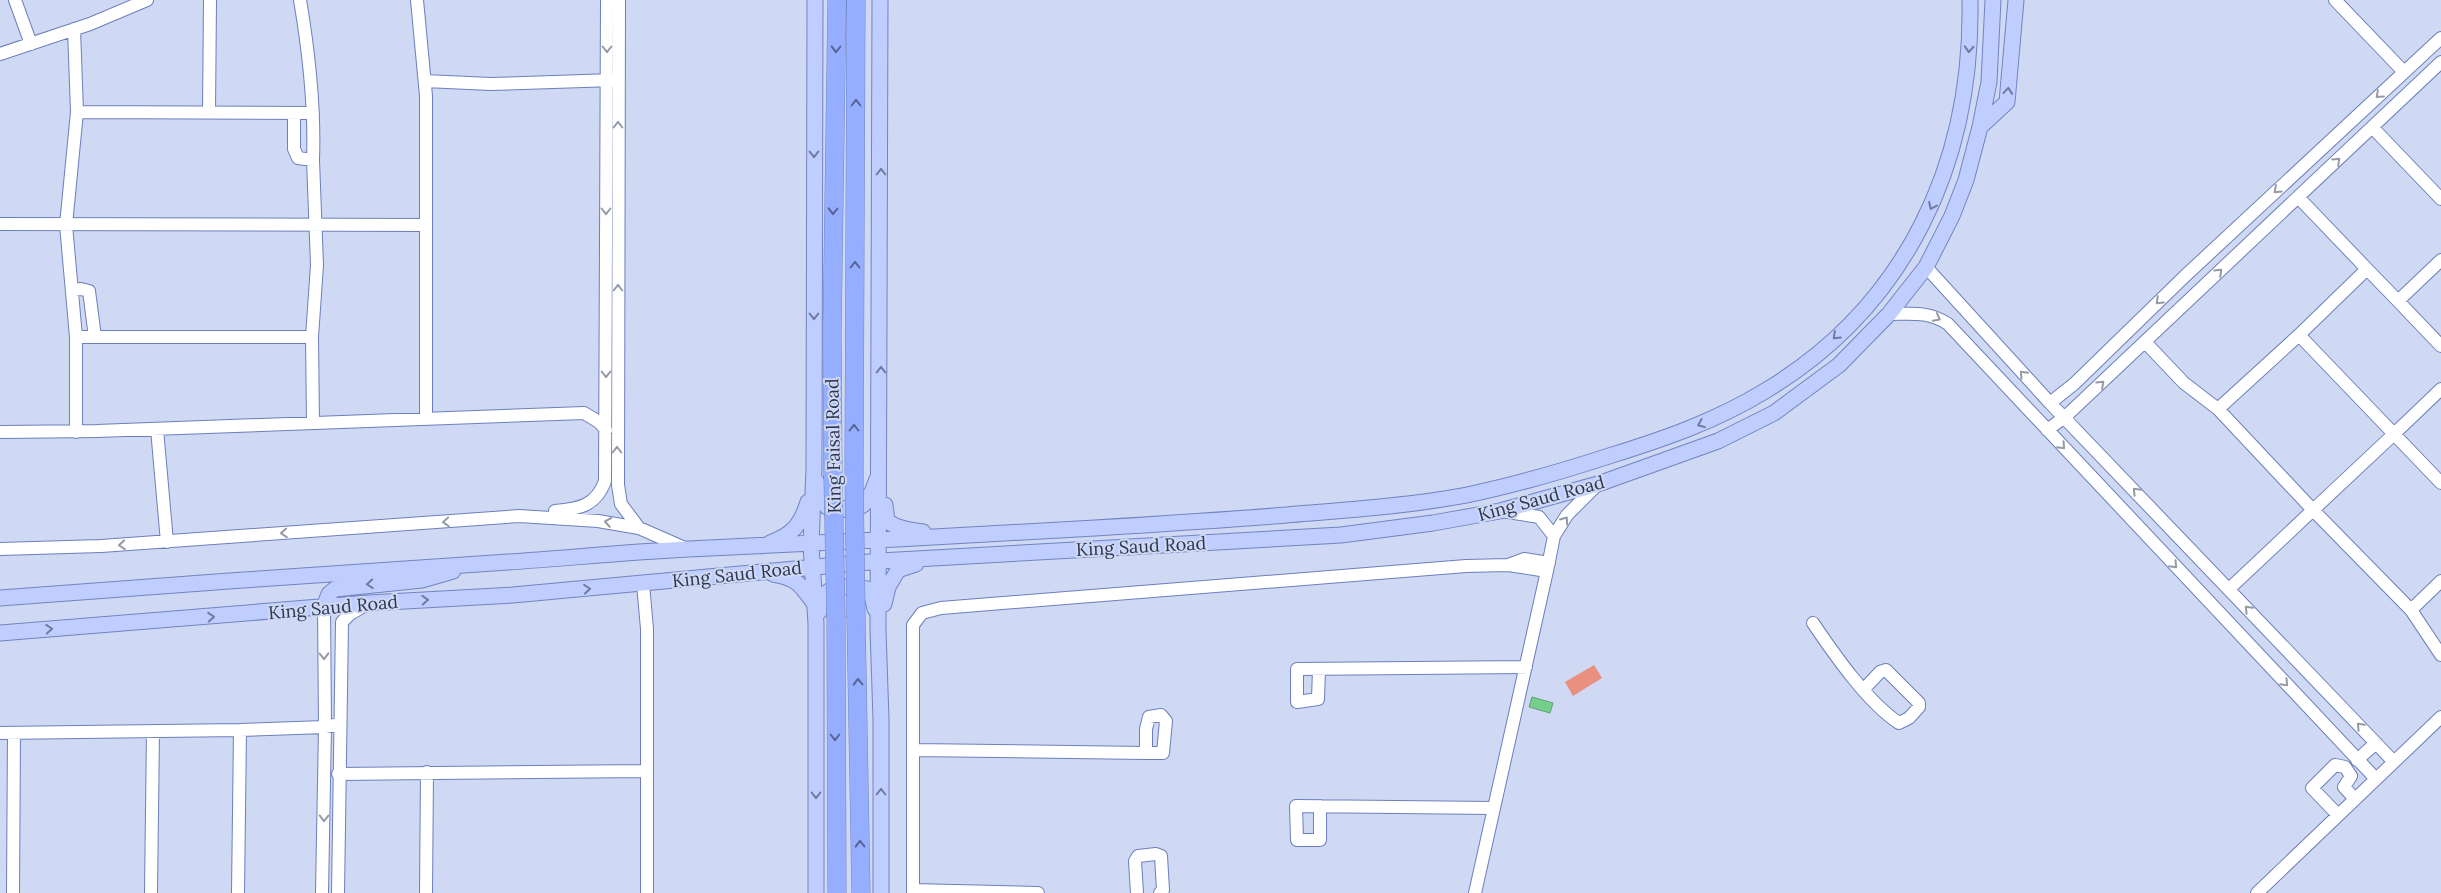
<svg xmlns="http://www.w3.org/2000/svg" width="2441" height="893" font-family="Lora,serif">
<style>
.green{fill:#e99081}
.water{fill:#75ce8b;stroke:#5fa079}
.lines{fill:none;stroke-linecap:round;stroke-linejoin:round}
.minor-casing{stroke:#6c7fbc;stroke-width:14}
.major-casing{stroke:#7184c1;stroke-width:17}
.highway-casing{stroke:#7184c1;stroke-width:19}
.minor{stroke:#fff;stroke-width:12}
.major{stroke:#bfceff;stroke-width:15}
.highway{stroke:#95aeff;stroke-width:18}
.highway-bridge-casing{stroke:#7184c1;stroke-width:19;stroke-linecap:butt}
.highway-bridge{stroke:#95aeff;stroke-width:18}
.oneway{stroke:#969aa7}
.oneway2{stroke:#576595}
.oneway3{stroke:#6f7a9e}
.labels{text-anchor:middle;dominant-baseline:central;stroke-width:4;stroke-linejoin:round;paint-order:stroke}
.street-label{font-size:18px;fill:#2d354f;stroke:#cfd9f3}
</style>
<rect width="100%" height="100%" fill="#cfd9f3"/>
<path class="green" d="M 1594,665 L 1602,678 L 1573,696 L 1565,682 Z"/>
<path class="water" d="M 1532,697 L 1553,703 L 1550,713 L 1529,707 Z"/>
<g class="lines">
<defs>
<path id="minor" d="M 15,0 L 31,44
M 417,0 L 426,96 L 426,419
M 619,0 L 618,485 L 621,504 L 639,528
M 2335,0 L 2404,72
M 74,29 L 77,112 L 66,225 L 76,337 L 76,432
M 0,54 L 90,24 L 147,0
M 425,81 L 491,84 L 614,80
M 77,112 L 313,113
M 209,112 L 210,0
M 294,113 L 294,149 L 298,158 L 313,160 C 315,107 309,53 300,0
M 2372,127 L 2441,199
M 313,160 L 317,265 L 312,337 L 313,423
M 2298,197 L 2367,269
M 0,224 L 425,225
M 2441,260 L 2398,301 L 2441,346
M 1926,267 L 2050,403 L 2394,762
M 72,290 L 81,289 L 89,291 L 95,337
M 2398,301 L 2367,269 L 2299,335 L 2394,434 L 2441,389
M 1889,314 C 1911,314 1929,311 1948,324 L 2376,779
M 2299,335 L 2218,409 L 2313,510 L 2394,434 L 2441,483
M 76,337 L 312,337
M 2145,342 L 2184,383 L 2218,409
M 2050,403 L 2074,384 L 2185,276 L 2441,38
M 157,429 L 167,542
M 2047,430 L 2065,417 L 2441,62
M 0,432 L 97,431 L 584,413 L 599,422 L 606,430
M 555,511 C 579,509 596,506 605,481 L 607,0
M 1502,511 L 1539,517 L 1554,536 L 1567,515 L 1598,484
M 0,549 L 101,546 L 519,516 L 598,521 L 639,528 L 687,549
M 1549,563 L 1524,559 L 1508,565 L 1547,571 L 1554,536
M 643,584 L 647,629 L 647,893
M 2229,589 L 2313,510 L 2411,610 L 2441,581
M 2411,610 L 2441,655
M 1813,623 C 1834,654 1868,703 1899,723 L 1909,718 L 1919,707 L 1919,703 L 1886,670 L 1880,672 L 1864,689
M 1319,669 L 1318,699 L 1297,702 L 1297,669 L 1526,667
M 0,733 L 240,730 L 325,727 L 340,724
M 914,750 L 1146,753 L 1163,753 L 1166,721 L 1161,715 L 1149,717 L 1146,729 L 1146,753
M 2357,760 L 2376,743
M 338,774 L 646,771
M 1320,806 L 1320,840 L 1297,840 L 1296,806 L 1494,808
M 2338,815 L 2312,788 L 2335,765 L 2345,767 L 2351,776 L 2344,787 L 2355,799
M 913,890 L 1038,893
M 13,893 L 14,733
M 151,893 L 153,731
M 238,893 L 240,730
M 322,893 L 325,727 L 324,607
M 338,893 L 342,622 L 350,614 L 369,603
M 426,893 L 427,772
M 913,893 L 913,625 L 922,613 L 941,608 L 1466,566 L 1508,565
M 1137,893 L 1135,861 L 1138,856 L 1156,854 L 1161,856 L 1163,890 L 1160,893
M 1475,893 L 1547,571
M 2257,893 L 2441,717"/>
<path id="major" d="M 815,0 L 814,468 L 811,545 L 816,624 L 816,893
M 880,0 L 878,630 L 881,719 L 881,893
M 1980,127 L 2007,102 L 2016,0
M 817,482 L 822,500 L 827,507 C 859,512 866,511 877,479
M 885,505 L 887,521 C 898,529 910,530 923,532
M 770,543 C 792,535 801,525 808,502
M 773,574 C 797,578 800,584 814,603
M 0,598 C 169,585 339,573 508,562 C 568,558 628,552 689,549 C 824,543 960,536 1095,528 C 1159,524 1223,520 1287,515 C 1347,510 1408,506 1467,495 C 1515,485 1563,471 1609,456 C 1664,439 1716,421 1765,391 C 1907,306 1973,162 1970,0
M 884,604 L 888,587 L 898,570 L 916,564
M 324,607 L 329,594 L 335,589 L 422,580 L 453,571
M 819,612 C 819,607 819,601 822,597 C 831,585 854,585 867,589 L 872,596 L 875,609
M 0,633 L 369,603 L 513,595 L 880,561 L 1341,535 L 1433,523 L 1500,511 L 1598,484 L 1718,441 L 1774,413 L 1839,365 L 1889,314 L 1926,267 L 1952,216 L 1966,180 L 1980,127 L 1989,82 L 1993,0"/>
<path id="highway" d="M 833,477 L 832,334 L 837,0
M 854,477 L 856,0
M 856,617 L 861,893
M 836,618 L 837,893"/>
</defs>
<use href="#minor" class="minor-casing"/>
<use href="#major" class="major-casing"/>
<use href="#highway" class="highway-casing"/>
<use href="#minor" class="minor"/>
<use href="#major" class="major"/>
<use href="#highway" class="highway"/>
<defs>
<path id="highway-bridge" d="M 833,477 L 836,618
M 854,477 L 856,617"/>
</defs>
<use href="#highway-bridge" class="highway-bridge-casing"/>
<use href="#highway-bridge" class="highway-bridge"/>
</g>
<defs><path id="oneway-chevron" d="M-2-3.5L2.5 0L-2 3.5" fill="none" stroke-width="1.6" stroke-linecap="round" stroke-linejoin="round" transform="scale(1.25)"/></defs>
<g class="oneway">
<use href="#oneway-chevron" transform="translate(607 49) rotate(90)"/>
<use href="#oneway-chevron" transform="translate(2379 95) rotate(138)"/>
<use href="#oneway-chevron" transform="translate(618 125) rotate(-90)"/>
<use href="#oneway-chevron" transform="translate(2337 161) rotate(-43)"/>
<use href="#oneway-chevron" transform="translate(2277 190) rotate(137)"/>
<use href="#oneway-chevron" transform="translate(606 211) rotate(90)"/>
<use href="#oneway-chevron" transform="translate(2219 272) rotate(-43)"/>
<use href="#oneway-chevron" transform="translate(618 288) rotate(-90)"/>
<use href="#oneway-chevron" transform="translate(2159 301) rotate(136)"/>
<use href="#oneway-chevron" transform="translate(1937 318) rotate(28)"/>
<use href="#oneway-chevron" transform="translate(606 374) rotate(90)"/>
<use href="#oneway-chevron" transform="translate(2023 374) rotate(-133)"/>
<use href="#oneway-chevron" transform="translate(2101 384) rotate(-43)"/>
<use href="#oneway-chevron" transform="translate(2062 446) rotate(47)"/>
<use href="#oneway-chevron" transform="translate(617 450) rotate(-90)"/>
<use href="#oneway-chevron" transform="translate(2136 491) rotate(-134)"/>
<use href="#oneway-chevron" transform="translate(1565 520) rotate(-55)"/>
<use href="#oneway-chevron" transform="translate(446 522) rotate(176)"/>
<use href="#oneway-chevron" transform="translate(608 522) rotate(-170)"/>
<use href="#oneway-chevron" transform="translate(284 533) rotate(176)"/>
<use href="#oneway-chevron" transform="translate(122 545) rotate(176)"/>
<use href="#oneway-chevron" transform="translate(2174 565) rotate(47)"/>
<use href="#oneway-chevron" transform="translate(2248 609) rotate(-134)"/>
<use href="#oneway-chevron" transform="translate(324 656) rotate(89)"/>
<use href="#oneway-chevron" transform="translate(2285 683) rotate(47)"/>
<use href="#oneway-chevron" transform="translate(2360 726) rotate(-134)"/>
<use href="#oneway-chevron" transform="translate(324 818) rotate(91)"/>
</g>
<g class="oneway2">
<use href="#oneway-chevron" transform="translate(836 49) rotate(91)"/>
<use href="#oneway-chevron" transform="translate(856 103) rotate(-90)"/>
<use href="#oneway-chevron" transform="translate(833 211) rotate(91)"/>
<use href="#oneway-chevron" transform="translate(855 265) rotate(-90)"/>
<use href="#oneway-chevron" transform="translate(854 428) rotate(-90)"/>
<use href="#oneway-chevron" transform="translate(858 682) rotate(-91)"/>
<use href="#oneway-chevron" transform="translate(835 737) rotate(90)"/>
<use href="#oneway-chevron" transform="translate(860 844) rotate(-91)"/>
</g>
<g class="oneway3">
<use href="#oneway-chevron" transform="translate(1969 49) rotate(93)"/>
<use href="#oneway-chevron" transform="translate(2008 91) rotate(-85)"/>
<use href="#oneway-chevron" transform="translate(814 154) rotate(90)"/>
<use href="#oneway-chevron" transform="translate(881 172) rotate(-90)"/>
<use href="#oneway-chevron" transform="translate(1932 206) rotate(115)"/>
<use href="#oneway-chevron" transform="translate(814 316) rotate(90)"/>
<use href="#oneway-chevron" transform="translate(1836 336) rotate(137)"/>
<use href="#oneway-chevron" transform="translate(881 370) rotate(-90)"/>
<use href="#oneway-chevron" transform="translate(1701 424) rotate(158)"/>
<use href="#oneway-chevron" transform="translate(370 584) rotate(176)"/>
<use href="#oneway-chevron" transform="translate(587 589) rotate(-5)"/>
<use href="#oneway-chevron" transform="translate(425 600) rotate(-3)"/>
<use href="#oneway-chevron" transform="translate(211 617) rotate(-4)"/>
<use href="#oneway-chevron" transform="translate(49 629) rotate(-4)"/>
<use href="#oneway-chevron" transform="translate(881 792) rotate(-90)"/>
<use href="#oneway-chevron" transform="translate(816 795) rotate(90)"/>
</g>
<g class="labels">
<g class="street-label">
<text transform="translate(833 446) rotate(-91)">King Faisal Road</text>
<text transform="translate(1541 498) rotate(-15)">King Saud Road</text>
<text transform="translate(1141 546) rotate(-3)">King Saud Road</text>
<text transform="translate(737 574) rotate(-6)">King Saud Road</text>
<text transform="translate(333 607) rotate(-5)">King Saud Road</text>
</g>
</g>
</svg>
